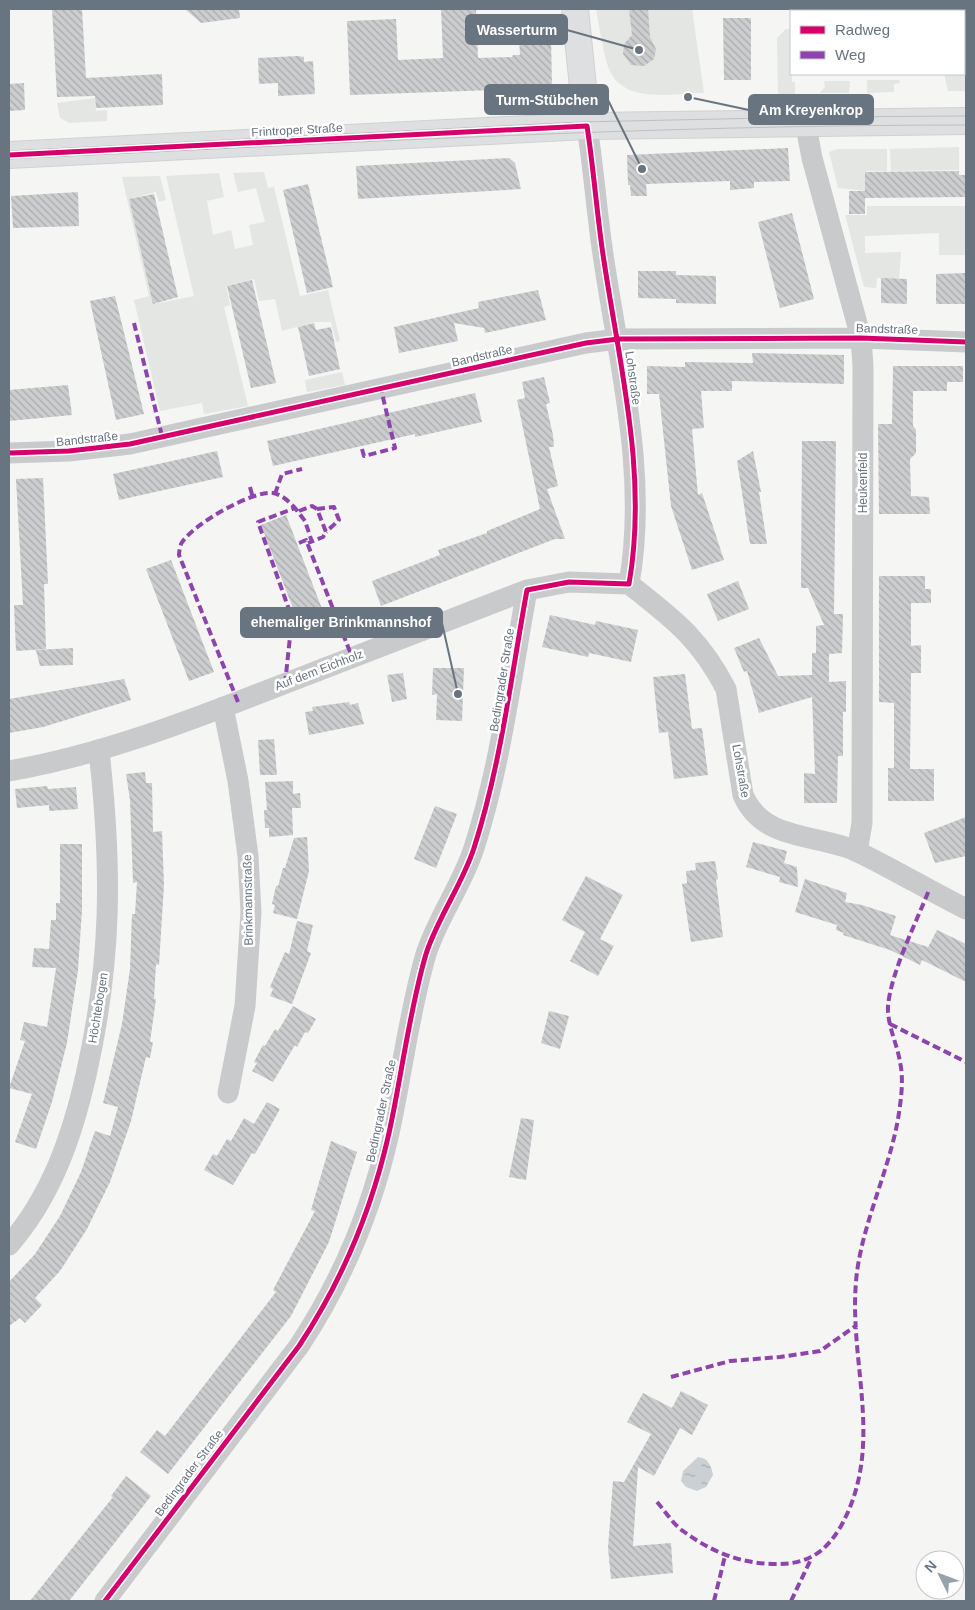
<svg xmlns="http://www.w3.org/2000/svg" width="975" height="1610" font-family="Helvetica,sans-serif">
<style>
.green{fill:#e3e6e2}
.water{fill:url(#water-ripples)}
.building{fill:url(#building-back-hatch)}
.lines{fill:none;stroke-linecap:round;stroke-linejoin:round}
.major-casing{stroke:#d1d1d2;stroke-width:28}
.minor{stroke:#c9cacb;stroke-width:21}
.major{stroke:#dedfe0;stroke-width:26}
.tram{stroke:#bfbfc0;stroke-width:1}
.quiet{stroke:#8e44ad;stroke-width:4;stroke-dasharray:8 4;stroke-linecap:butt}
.cycleway-casing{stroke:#fff;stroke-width:8}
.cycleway{stroke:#d6006c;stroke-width:5}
.labels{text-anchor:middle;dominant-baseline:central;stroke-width:5;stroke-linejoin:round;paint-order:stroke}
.street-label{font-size:12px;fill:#687480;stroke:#fff}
.leader{fill:none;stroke:#687480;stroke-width:2}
.callout-dot{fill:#687480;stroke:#fff;stroke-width:2}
.callout{fill:#687480;stroke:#687480;stroke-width:2}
.callout-label{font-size:14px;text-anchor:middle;font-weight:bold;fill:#fff}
</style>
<defs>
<pattern id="water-ripples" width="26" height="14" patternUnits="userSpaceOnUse" patternTransform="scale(1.25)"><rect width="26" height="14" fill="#cad0d3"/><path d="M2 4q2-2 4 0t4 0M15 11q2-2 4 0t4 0" fill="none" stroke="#a8adb0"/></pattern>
<pattern id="building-back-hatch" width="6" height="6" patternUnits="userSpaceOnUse" patternTransform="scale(1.25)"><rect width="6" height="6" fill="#cccdce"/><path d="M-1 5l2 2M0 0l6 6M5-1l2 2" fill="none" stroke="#a9abac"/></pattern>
</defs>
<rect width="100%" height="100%" fill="#f5f5f4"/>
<path class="green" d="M 596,9 L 692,9 L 704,93 C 676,93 627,104 611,73 C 604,60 599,25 596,9 Z
M 786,29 L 791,29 L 792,82 L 795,82 L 795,94 L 778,94 L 777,38 Z
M 964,72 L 966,72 L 966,91 L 948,91 L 944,74 L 964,74 Z
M 867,80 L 899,80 L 900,83 L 894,84 L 894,92 L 867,93 Z
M 824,81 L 850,81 L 849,93 L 819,93 L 825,87 Z
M 95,98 L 96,111 L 107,110 L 107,121 L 69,123 L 60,118 L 57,103 Z
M 959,147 L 959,170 L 891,171 L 890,149 Z
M 838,149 L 887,149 L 887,171 L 866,171 L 866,191 L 838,188 L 829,152 Z
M 264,172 L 268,188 L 274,187 L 300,296 L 328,290 L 340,341 L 336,342 L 331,322 L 315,322 L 282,331 L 275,299 L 259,301 L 254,279 L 226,286 L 230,305 L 224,307 L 248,406 L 204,414 L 202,403 L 160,411 L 134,300 L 149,296 L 122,177 L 160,176 L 166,200 L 159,202 L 156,192 L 129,199 L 154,304 L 194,296 L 166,176 L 219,173 L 224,197 L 207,201 L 213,235 L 231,230 L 235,249 L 253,245 L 249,225 L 265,222 L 256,188 L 238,192 L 233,173 Z
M 867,206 L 966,206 L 966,255 L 939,255 L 939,233 L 865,236 L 865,253 L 901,252 L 899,280 L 877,278 L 876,288 L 864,287 L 845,215 L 867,215 Z
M 342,372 L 345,385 L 307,392 L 305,380 Z"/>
<path class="water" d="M 698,1457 C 708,1458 711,1465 713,1475 L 706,1487 L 697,1491 L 686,1487 L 681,1481 L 683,1471 Z"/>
<path class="building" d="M 52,9 L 82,9 L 86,78 L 162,74 L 163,105 L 96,108 L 95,96 L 57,97 Z
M 185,9 L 239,9 L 240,18 L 201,23 Z
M 441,9 L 476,9 L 478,58 L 512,57 L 513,55 L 520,55 L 519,37 L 551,35 L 552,88 L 350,95 L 347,21 L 396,19 L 398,60 L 443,58 Z
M 629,9 L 648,9 L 650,37 L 656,49 L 654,59 L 644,66 L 631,65 L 623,54 L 624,44 L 632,35 Z
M 723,18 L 751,18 L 751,80 L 724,80 Z
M 298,56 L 304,57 L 304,62 L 313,61 L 315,94 L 278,96 L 278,83 L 259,84 L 258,58 Z
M 24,83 L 25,110 L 9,111 L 9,84 Z
M 788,148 L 790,181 L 754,182 L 754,188 L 730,190 L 730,181 L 646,184 L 647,196 L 631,196 L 630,185 L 628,185 L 627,155 Z
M 509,158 L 515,163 L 521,189 L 358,199 L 356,166 Z
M 959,171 L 959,175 L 966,175 L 966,197 L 865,198 L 865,214 L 849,214 L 849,191 L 865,191 L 865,172 Z
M 308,184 L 333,287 L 307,293 L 283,190 Z
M 78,192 L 79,226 L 13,228 L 11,196 Z
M 154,194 L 178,297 L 153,304 L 129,199 Z
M 792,213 L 814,299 L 780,308 L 758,222 Z
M 638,271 L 676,271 L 676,275 L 716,276 L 716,304 L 676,303 L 676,299 L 638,298 Z
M 966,273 L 966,304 L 936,304 L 936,274 Z
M 881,278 L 907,279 L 907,304 L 881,303 Z
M 252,280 L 276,383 L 251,388 L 227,286 Z
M 538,290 L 546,320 L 485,333 L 484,328 L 454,323 L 458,341 L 399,353 L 394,327 L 479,308 L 478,302 Z
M 115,296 L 144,414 L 116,420 L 90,301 Z
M 314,323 L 316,330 L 331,327 L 340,369 L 309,376 L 298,327 Z
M 752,353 L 844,355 L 844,384 L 732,381 L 732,391 L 701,391 L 704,428 L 692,429 L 698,495 L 702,493 L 724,560 L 692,570 L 671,506 L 659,394 L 647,394 L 647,366 L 685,367 L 685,362 L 753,363 Z
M 893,366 L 963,366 L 963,382 L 947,382 L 947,391 L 913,391 L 913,426 L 916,430 L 916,453 L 910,459 L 911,496 L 929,497 L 930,514 L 879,514 L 878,424 L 892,424 Z
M 544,377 L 550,403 L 546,404 L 553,435 L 554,447 L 549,447 L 558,486 L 547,489 L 565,539 L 555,539 L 381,606 L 372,581 L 440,555 L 438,550 L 487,533 L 487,531 L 540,509 L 517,400 L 525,398 L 522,382 Z
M 68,385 L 72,415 L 9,421 L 9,390 Z
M 475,393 L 482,422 L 415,437 L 415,434 L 273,466 L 267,441 Z
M 802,441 L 836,441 L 834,614 L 843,614 L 842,653 L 829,654 L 829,682 L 846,681 L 846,712 L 843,712 L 843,756 L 838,756 L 837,803 L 804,803 L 804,773 L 815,774 L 812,697 L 759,713 L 747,671 L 744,672 L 734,648 L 759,638 L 778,676 L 812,675 L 812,653 L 816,653 L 816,626 L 824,625 L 808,588 L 801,588 Z
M 217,451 L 223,477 L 119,500 L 113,474 Z
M 753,451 L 761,492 L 759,492 L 767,544 L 750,544 L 737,461 Z
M 43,478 L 48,584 L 44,584 L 46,649 L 16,651 L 14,605 L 23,605 L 16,479 Z
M 286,515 L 329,627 L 304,637 L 261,525 Z
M 171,560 L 214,672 L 189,681 L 146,569 Z
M 879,576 L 925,576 L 925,589 L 931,589 L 931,603 L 911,603 L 911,646 L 921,645 L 921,673 L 911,673 L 910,769 L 934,769 L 934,801 L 888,801 L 888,768 L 894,768 L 894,703 L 879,702 Z
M 738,581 L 749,609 L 718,621 L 707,594 Z
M 550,615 L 595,625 L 596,621 L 638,630 L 631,662 L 589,653 L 588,657 L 542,647 Z
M 73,648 L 73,665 L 40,666 L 36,650 Z
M 433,668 L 464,668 L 462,721 L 436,720 L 437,694 L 432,695 Z
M 403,673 L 407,699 L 392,702 L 387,675 Z
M 685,674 L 692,729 L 702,728 L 708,775 L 674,779 L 668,732 L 659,733 L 653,677 Z
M 124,679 L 131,700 L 43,727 L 9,733 L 9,699 Z
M 349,702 L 350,705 L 358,703 L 364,724 L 309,735 L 305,712 L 313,711 L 312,707 Z
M 274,739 L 277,775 L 260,775 L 258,740 Z
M 145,772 L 146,783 L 152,783 L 153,832 L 162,831 L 164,885 L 159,965 L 156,964 L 154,999 L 156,999 L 150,1042 L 153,1042 L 150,1058 L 146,1057 L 131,1121 L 110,1182 L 87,1229 L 60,1271 L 35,1298 L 42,1305 L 25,1323 L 20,1318 L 9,1326 L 9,1282 L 35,1254 L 60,1216 L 81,1172 L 95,1131 L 110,1136 L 118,1107 L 103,1103 L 122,1024 L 130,969 L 132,914 L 135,914 L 137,882 L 133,883 L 130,800 L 126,774 Z
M 293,781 L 293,794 L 300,793 L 301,808 L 292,808 L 293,835 L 269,837 L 269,828 L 265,828 L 264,810 L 267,810 L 265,782 Z
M 47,786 L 48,789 L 76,787 L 78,809 L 49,811 L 49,805 L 17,808 L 15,789 Z
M 435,806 L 457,814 L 436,868 L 414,859 Z
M 966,817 L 966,856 L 935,863 L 924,833 Z
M 307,837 L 309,871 L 297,919 L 273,913 L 275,905 L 272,904 L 276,886 L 278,886 L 283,868 L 285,868 L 294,838 Z
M 753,842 L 787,851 L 784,863 L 797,867 L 798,887 L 779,882 L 780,877 L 746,867 Z
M 60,844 L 82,844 L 82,910 L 78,970 L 67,1043 L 52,1102 L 36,1149 L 15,1142 L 32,1094 L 9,1088 L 25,1041 L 20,1040 L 24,1022 L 47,1027 L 56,968 L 32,967 L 34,948 L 49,949 L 51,920 L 56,920 L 56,903 L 60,903 Z
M 715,861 L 718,879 L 716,880 L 723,937 L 691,942 L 682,884 L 687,883 L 686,871 L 696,870 L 695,863 Z
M 586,876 L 623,895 L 600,939 L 614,946 L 598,976 L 570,961 L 585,932 L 562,920 Z
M 805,879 L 847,893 L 845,902 L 862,905 L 896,916 L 890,935 L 928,947 L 922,959 L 937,930 L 966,944 L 966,982 L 922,960 L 920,965 L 890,950 L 843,935 L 844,933 L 836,930 L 837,925 L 795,912 Z
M 297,921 L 313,925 L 307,951 L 311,953 L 292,1004 L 270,996 L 273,989 L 270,987 L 285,952 L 289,954 Z
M 293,1006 L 316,1019 L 308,1033 L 305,1032 L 297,1047 L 295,1045 L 273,1082 L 252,1071 L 257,1063 L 254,1062 L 263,1045 L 265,1046 L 275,1029 L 278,1031 Z
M 549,1011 L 569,1016 L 560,1049 L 541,1043 Z
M 267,1102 L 280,1109 L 255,1154 L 252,1153 L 233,1185 L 204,1170 L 213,1154 L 217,1156 L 227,1139 L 231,1141 L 244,1118 L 254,1124 Z
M 521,1118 L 534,1120 L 526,1180 L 509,1177 Z
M 331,1141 L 357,1152 L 329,1242 L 291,1316 L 168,1474 L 140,1452 L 157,1430 L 165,1436 L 276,1292 L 273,1290 L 315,1211 L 311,1210 Z
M 681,1391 L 708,1405 L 692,1435 L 680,1428 L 654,1476 L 638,1467 L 633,1546 L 671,1543 L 673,1573 L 611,1579 L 608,1548 L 613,1481 L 624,1482 L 651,1434 L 627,1422 L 643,1393 L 672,1408 Z
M 126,1476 L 151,1496 L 106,1554 L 69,1601 L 30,1601 L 113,1497 L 111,1496 Z"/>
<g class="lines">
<defs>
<path id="major" d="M 575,9 L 587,126
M 9,155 L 587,126 L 966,121"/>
</defs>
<use href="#major" class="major-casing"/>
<path class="minor" d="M 805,121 L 812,158 L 861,338 L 863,366 L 862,823 L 857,852
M 587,126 C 594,171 597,217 604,261 C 620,368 648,476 629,584
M 9,453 L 69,451 L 130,444 L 586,343 L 618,339 L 861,338 L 966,342
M 629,584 C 673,619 699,637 726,689 L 743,795 C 764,843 819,833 858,852 C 895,870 930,891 966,909
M 223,707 L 238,781 L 248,856 L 251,912 L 245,1006 L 228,1093
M 9,771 C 101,755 189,721 276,687 C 360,655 443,622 527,590 L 569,582 L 629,584
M 9,1245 C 51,1197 72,1137 86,1075 C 112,961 112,867 99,751
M 105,1601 L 299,1346 C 342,1281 372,1209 389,1133 C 402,1074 409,1012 426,954 C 438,917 462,885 474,848 C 501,764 511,677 527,590"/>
<use href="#major" class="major"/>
<path class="tram" d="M 9,151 L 579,122 L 814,117 L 966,116
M 9,159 C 328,144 647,125 966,125"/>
<path class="quiet" d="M 134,323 L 162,436
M 362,449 L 364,456 L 395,448 L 381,389
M 250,487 L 253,498
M 275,494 L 282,474 L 302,469
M 317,509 L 334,507 L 339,520 L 326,532
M 299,511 L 312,506 L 317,509 L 326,532 L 323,537 L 308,543
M 299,543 L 306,540 L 352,657
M 285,684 L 292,618 L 258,522 L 295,508 L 305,521 L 312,542
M 238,702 L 179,555 C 179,552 180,547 181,544 C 191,525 253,490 273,493 C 283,495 289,502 295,508
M 890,1024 L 966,1062
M 671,1377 L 730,1361 L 780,1357 L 820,1351 L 857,1325
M 657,1502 C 665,1511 673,1524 683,1531 C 710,1551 739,1563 772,1564 C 805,1565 824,1555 841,1526 C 887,1443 846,1359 857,1272 C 864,1220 889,1170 898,1119 C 901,1100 904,1080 900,1062 C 897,1043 887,1025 888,1006 C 891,972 916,923 929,890
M 714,1601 L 725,1556
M 791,1601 L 811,1559"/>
<defs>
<path id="cycleway" d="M 9,155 L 587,126 C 594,171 597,217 604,261 C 620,368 648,476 629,584 L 569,582 L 527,590 C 511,677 501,764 474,848 C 462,885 438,917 426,954 C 409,1012 402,1074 389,1133 C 372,1209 342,1281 299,1346 L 105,1601
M 9,453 L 69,451 L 130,444 L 586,343 L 618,339 L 861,338 L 966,342"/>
</defs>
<use href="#cycleway" class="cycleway-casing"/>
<use href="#cycleway" class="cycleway"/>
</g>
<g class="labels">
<g class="street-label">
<text transform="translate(297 130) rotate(-3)">Frintroper Straße</text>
<text transform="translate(887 329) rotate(2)">Bandstraße</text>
<text transform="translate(482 356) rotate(-13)">Bandstraße</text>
<text transform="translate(633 378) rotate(82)">Lohstraße</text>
<text transform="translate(87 439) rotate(-6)">Bandstraße</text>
<text transform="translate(863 483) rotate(-90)">Heukenfeld</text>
<text transform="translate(319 670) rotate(-21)">Auf dem Eichholz</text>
<text transform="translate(502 680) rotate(-81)">Bedingrader Straße</text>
<text transform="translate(741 771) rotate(80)">Lohstraße</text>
<text transform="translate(248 900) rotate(-91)">Brinkmannstraße</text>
<text transform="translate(98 1008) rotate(-81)">Höchtebogen</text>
<text transform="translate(381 1111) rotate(-78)">Bedingrader Straße</text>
<text transform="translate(189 1473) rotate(-53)">Bedingrader Straße</text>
</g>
</g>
<path class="leader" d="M639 50L567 30M642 169L608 100M688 97L749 110M458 694L442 623"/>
<g class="callout-dot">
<circle cx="639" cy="50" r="5"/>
<circle cx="642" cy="169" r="5"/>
<circle cx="688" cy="97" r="5"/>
<circle cx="458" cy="694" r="5"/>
</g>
<g class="callout">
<rect x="466" y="15" width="101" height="29" rx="5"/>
<rect x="485" y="85" width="123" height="29" rx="5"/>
<rect x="749" y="95" width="124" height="29" rx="5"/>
<rect x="241" y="608" width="201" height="29" rx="5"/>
</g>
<g class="callout-label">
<text x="517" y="35">Wasserturm</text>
<text x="547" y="105">Turm-Stübchen</text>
<text x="811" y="115">Am Kreyenkrop</text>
<text x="341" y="627">ehemaliger Brinkmannshof</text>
</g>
<rect width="975" height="1610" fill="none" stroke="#687480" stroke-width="20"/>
<rect x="790" y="10" width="175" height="65" fill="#ffffff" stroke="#c3c7cc"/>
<rect x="800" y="26" width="25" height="8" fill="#d6006c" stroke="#c3c7cc"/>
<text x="835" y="35" font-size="15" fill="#687480">Radweg</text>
<rect x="800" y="51" width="25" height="8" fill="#8e44ad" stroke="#c3c7cc"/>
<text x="835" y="60" font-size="15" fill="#687480">Weg</text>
<g transform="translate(940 1575) rotate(312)"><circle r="24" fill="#ffffff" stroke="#c3c7cc"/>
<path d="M0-4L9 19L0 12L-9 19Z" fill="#99a1a9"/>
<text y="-8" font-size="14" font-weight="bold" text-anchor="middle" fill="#687480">N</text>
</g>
</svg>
